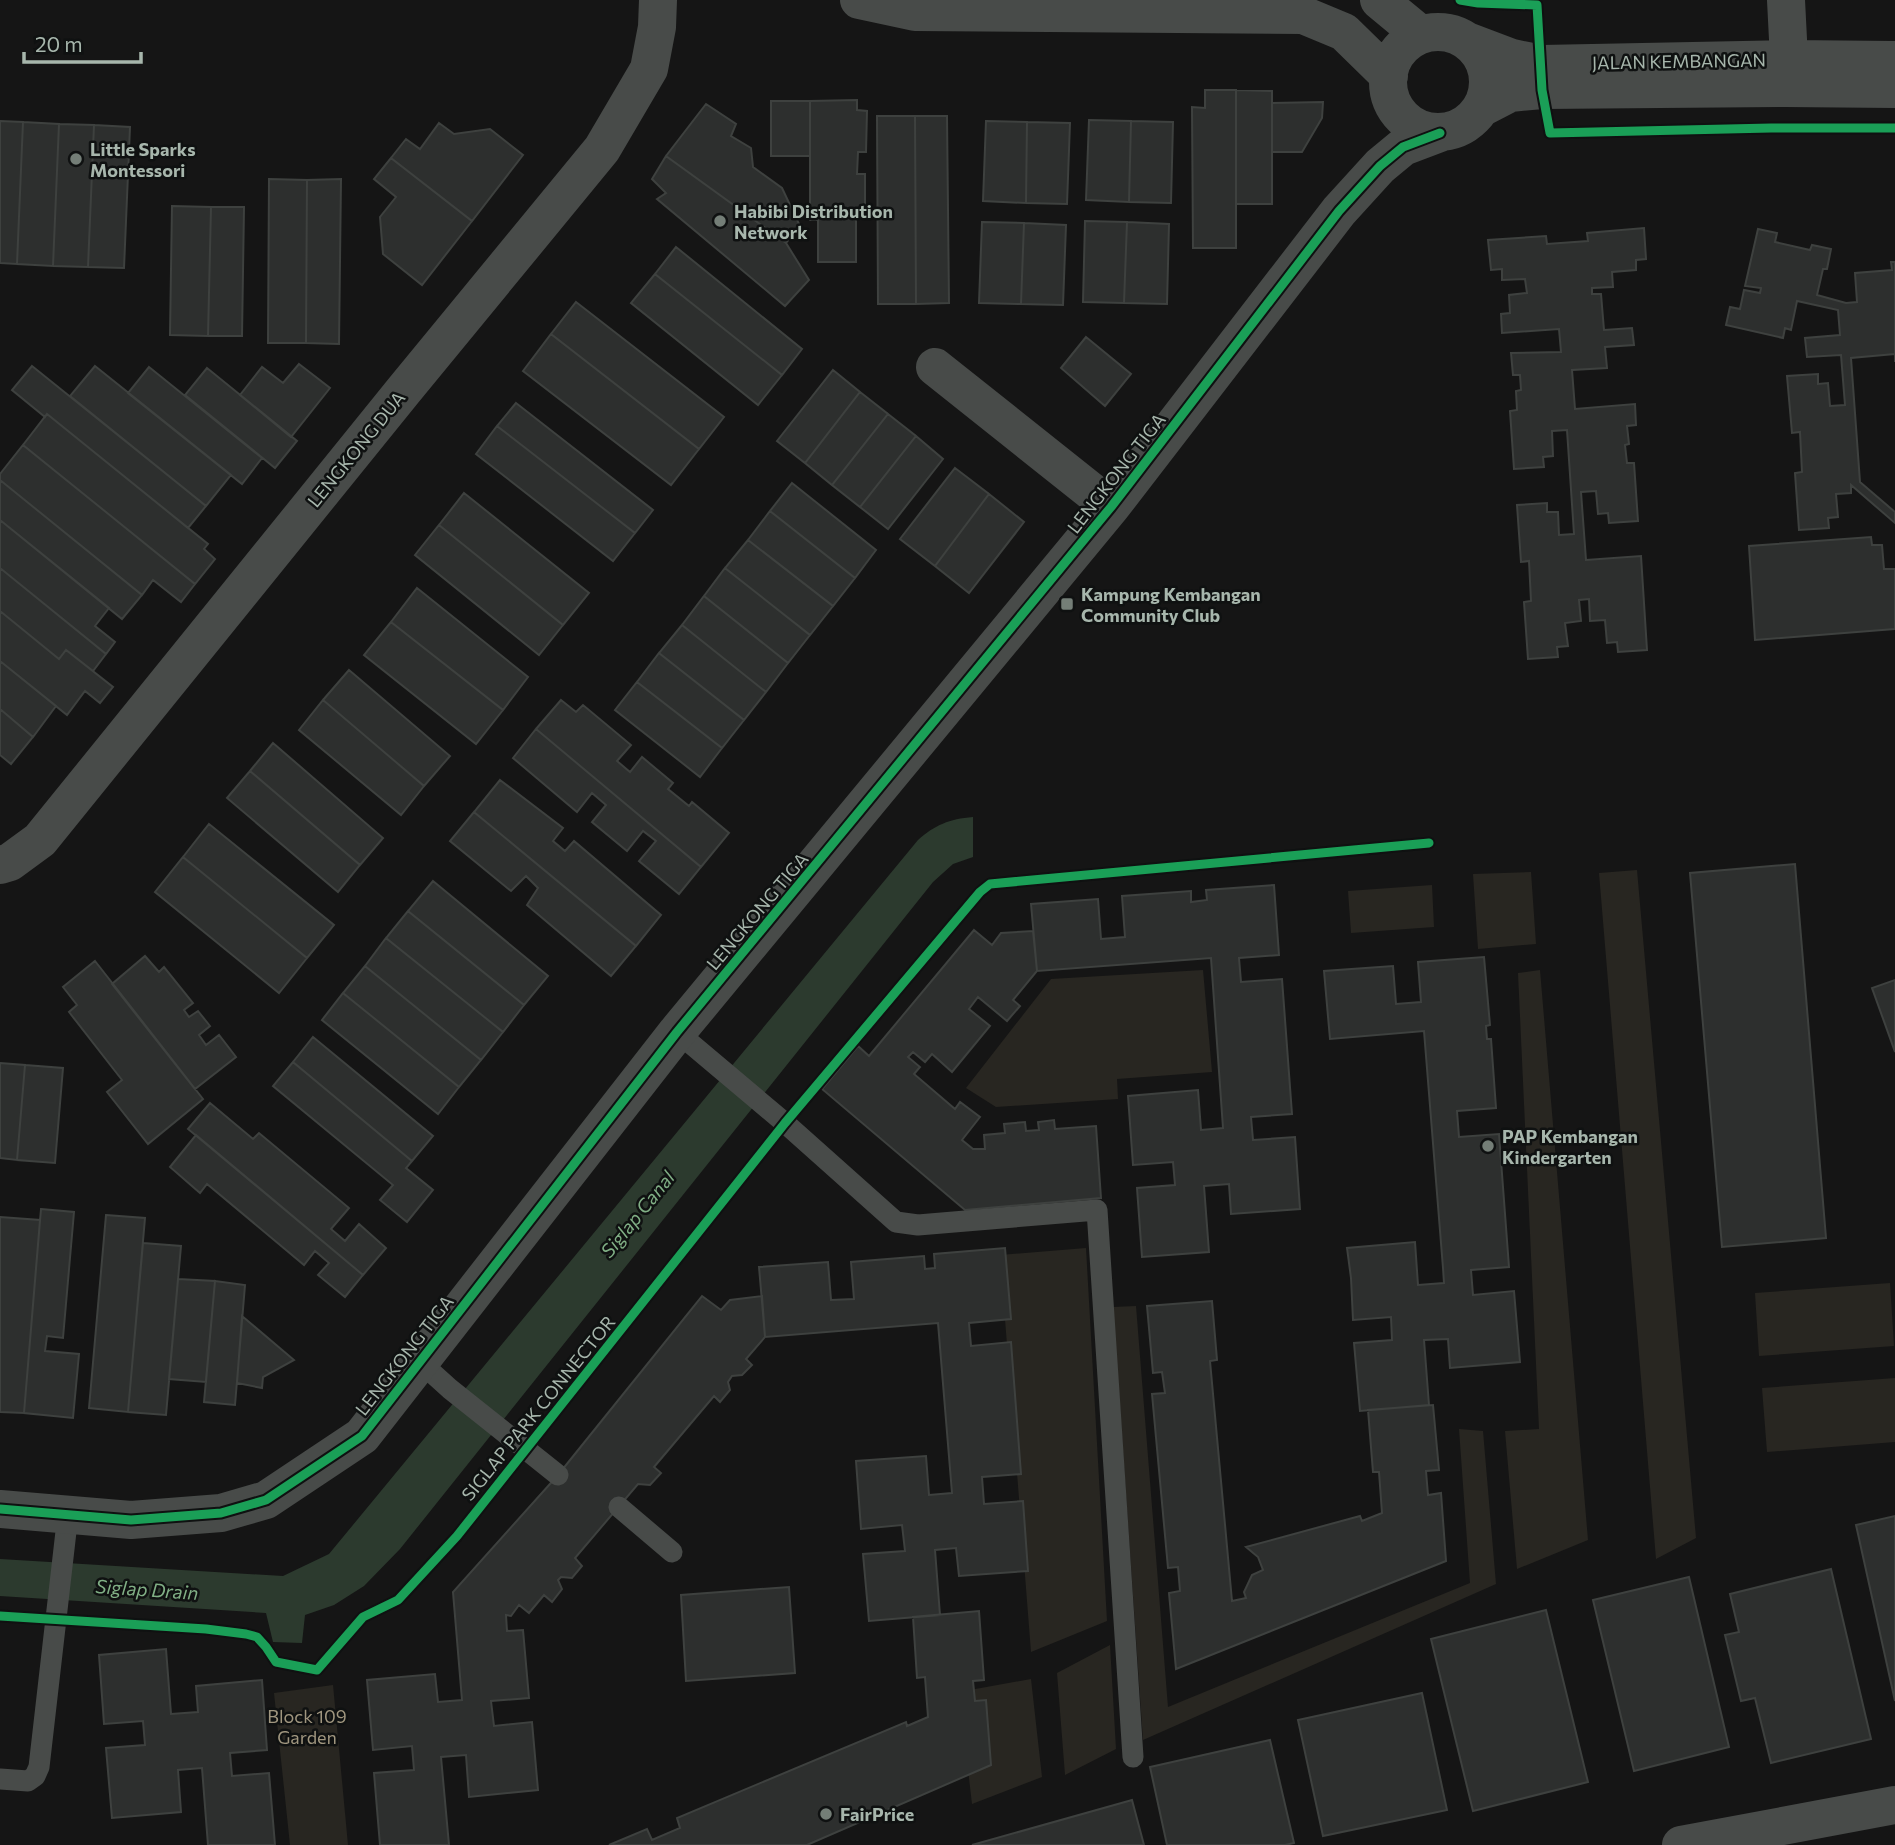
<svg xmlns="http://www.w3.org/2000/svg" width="1895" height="1845" font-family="Commissioner,sans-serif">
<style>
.green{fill:#282621}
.water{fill:#2c3a2e}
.building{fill:#2d2f2e;stroke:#3e413f;stroke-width:2}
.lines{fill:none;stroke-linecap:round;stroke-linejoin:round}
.lane{stroke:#484b49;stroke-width:21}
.street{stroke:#484b49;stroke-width:38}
.cycleway-casing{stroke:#0f1111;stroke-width:13}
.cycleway{stroke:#1a9f57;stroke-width:9}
.poi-dot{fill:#747e77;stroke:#0f1111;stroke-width:2.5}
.labels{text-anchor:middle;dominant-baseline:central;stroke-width:5;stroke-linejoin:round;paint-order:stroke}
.street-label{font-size:18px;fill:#a7b6ac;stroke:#0f1111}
.poi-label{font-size:18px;font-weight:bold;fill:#a7b6ac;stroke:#0f1111;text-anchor:start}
.park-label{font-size:18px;fill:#a0967f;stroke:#0f1111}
.water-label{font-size:19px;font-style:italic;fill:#80af85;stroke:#0f1111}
</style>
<rect width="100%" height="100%" fill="#151515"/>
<path class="green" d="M 1637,870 L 1696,1538 L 1656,1559 L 1599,873 Z
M 1531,872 L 1536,944 L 1478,949 L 1473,874 Z
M 1432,885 L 1434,927 L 1351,933 L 1348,891 Z
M 1203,970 L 1212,1072 L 1117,1079 L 1118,1099 L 996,1107 L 966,1088 L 1051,979 Z
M 1540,970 L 1588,1540 L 1517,1569 L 1505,1431 L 1539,1429 L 1518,973 Z
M 1086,1248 L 1107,1621 L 1031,1652 L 1000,1255 Z
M 1890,1283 L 1894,1346 L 1759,1356 L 1755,1293 Z
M 1136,1306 L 1168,1707 L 1470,1583 L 1459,1429 L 1483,1431 L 1496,1584 L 1143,1740 L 1113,1307 Z
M 1895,1378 L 1895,1442 L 1767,1452 L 1762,1388 Z
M 1110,1645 L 1116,1749 L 1065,1775 L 1057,1673 Z
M 1031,1679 L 1042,1777 L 972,1804 L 959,1692 Z
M 333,1685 L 348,1845 L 290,1845 L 274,1693 Z"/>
<path class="water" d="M 973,817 L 973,857 L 953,864 L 933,882 L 400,1549 L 364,1586 L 334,1605 L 305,1615 L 302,1643 L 273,1642 L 266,1613 L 0,1596 L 0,1559 L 283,1576 L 329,1554 L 918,840 C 935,825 949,819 973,817 Z"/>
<path class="building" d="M 1205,90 L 1236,90 L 1236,248 L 1193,248 L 1192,107 L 1205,108 Z
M 1236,90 L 1272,91 L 1272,204 L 1236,204 Z
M 857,100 L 857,110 L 867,111 L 866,152 L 858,152 L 857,174 L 865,174 L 865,212 L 856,212 L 856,262 L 818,262 L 818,220 L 810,220 L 810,101 Z
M 771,101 L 810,101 L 810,156 L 771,156 Z
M 1323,102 L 1322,118 L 1302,152 L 1272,152 L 1272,103 Z
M 706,104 L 736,124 L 731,136 L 751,148 L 753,167 L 782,188 L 800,226 L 786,243 L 666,156 Z
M 877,116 L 915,116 L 916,304 L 878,304 Z
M 915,116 L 947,116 L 949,303 L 916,304 Z
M 1089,120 L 1131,121 L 1129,202 L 1086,200 Z
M 0,121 L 23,122 L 17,264 L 0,263 Z
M 986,121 L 1027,122 L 1026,203 L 983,201 Z
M 1131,121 L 1173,122 L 1171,203 L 1129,202 Z
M 23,122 L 59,124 L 53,266 L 17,264 Z
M 1027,122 L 1070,123 L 1067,204 L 1026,203 Z
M 439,123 L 454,134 L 490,129 L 523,155 L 472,221 L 391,158 L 406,139 L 420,149 Z
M 59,124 L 94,125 L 88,267 L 53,266 Z
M 94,125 L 130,127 L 124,268 L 88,267 Z
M 666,156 L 786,243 L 809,280 L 785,306 L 657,199 L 666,193 L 652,179 Z
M 391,158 L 472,221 L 422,285 L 383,254 L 380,217 L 396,197 L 374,179 Z
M 269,179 L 307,180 L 306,343 L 268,343 Z
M 341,179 L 339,344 L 306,343 L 307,180 Z
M 172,206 L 211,207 L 208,336 L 170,335 Z
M 211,207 L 244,207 L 242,336 L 208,336 Z
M 1085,221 L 1127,222 L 1124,303 L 1083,302 Z
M 982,222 L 1024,223 L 1021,304 L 979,303 Z
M 1127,222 L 1169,224 L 1167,304 L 1124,303 Z
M 1024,223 L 1066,225 L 1063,305 L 1021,304 Z
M 1644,228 L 1646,259 L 1636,260 L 1636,270 L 1612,272 L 1613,287 L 1592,288 L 1592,294 L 1601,294 L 1604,330 L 1632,328 L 1634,345 L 1605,347 L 1607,368 L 1572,370 L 1575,409 L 1635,404 L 1636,425 L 1627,426 L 1629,444 L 1625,445 L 1627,463 L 1634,463 L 1638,521 L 1609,523 L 1608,513 L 1598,514 L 1596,491 L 1581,492 L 1586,560 L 1641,556 L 1647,650 L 1618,652 L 1617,642 L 1607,643 L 1605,620 L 1590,621 L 1589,599 L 1579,600 L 1581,621 L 1565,623 L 1568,646 L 1557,647 L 1558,657 L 1528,659 L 1524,602 L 1531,601 L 1529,561 L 1521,562 L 1517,505 L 1547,503 L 1547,512 L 1558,512 L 1559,535 L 1574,534 L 1567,430 L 1552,431 L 1553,456 L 1543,457 L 1544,467 L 1514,469 L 1510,411 L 1517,410 L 1516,391 L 1521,390 L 1520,375 L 1513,375 L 1511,353 L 1561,352 L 1559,329 L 1502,333 L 1501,314 L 1510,313 L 1509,295 L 1527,293 L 1525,279 L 1502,280 L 1502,269 L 1491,270 L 1488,240 L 1546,236 L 1547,244 L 1588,241 L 1587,233 Z
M 1758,229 L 1777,233 L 1775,242 L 1810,250 L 1812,245 L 1831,249 L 1827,269 L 1823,269 L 1817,295 L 1846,303 L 1857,302 L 1855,273 L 1892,270 L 1891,262 L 1895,262 L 1895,362 L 1895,354 L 1851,358 L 1860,482 L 1895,512 L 1895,523 L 1851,485 L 1851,493 L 1836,494 L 1838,517 L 1828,518 L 1829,528 L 1799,530 L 1795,473 L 1802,472 L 1800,432 L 1792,433 L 1787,376 L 1818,374 L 1818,384 L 1828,383 L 1830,406 L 1845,405 L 1841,355 L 1807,357 L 1805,338 L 1840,335 L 1838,310 L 1797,301 L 1791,330 L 1785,328 L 1783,338 L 1726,325 L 1730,307 L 1740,309 L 1744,290 L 1760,293 L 1761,288 L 1745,286 Z
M 676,247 L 802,349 L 782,375 L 655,274 Z
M 655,274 L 782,375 L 758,405 L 631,303 Z
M 576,302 L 724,417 L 699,449 L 551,334 Z
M 551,334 L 699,449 L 671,485 L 523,371 Z
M 1086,337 L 1131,374 L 1105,406 L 1061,368 Z
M 299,364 L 330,388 L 291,437 L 240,395 L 262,367 L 283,383 Z
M 32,366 L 206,506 L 188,528 L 47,414 L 45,417 L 12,390 Z
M 95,366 L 231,475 L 206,506 L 70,396 Z
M 149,367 L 262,458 L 242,484 L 128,393 Z
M 207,368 L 297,441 L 275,468 L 185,395 Z
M 833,370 L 860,392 L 805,463 L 777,441 Z
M 860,392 L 888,414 L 832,485 L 805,463 Z
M 516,403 L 653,510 L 635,533 L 497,426 Z
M 47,414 L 208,544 L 204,549 L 215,559 L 195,584 L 23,445 Z
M 888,414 L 916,436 L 860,507 L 832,485 Z
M 497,426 L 635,533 L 613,561 L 476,454 Z
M 916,436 L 943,459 L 888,529 L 860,507 Z
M 23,445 L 195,584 L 181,602 L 153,580 L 142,595 L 0,480 L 0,474 Z
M 955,468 L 989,494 L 935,566 L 900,539 Z
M 0,480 L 142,595 L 122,619 L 0,520 Z
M 792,483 L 876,550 L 855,578 L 770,511 Z
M 464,493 L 589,593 L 563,625 L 439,525 Z
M 989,494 L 1024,522 L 969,593 L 935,566 Z
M 770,511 L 855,578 L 833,606 L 748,540 Z
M 0,520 L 109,608 L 95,626 L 115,642 L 106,654 L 0,568 Z
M 439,525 L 563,625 L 539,655 L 415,555 Z
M 1871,537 L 1872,545 L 1882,545 L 1884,569 L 1895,569 L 1895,629 L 1755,640 L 1749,546 Z
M 748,540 L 833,606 L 810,635 L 725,568 Z
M 0,568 L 106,654 L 93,671 L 66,650 L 59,659 L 0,611 Z
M 725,568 L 810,635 L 788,663 L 704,596 Z
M 417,588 L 528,677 L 503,710 L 391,622 Z
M 704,596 L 788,663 L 766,692 L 682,625 Z
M 0,611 L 59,659 L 66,650 L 113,687 L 100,703 L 85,691 L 67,715 L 0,661 Z
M 391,622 L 503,710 L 476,744 L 364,655 Z
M 682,625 L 766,692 L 744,720 L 659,653 Z
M 659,653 L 744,720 L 722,748 L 637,682 Z
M 0,661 L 56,706 L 33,737 L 0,709 Z
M 349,670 L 450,756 L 424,786 L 323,700 Z
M 637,682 L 722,748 L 700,777 L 615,710 Z
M 323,700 L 424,786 L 401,815 L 299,730 Z
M 561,700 L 576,712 L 583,705 L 631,745 L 617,761 L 630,772 L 642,757 L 673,783 L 668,789 L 689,806 L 692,802 L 729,833 L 701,867 L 536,729 Z
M 0,709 L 33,737 L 11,764 L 0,755 Z
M 536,729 L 701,867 L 679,894 L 639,861 L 656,841 L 643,831 L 627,851 L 592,822 L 606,805 L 592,793 L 577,812 L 513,758 Z
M 273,743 L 383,838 L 360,865 L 250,771 Z
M 250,771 L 360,865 L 338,892 L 227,798 Z
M 500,780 L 563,828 L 553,841 L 565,851 L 574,841 L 661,915 L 636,946 L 474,812 Z
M 474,812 L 636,946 L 611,976 L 527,905 L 538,888 L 526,876 L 511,891 L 450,841 Z
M 209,824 L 334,925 L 307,958 L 183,857 Z
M 183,857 L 307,958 L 279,993 L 155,892 Z
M 1795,864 L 1826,1238 L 1722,1247 L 1690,873 Z
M 433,881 L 548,976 L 524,1005 L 408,911 Z
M 1274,885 L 1279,955 L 1239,958 L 1241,982 L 1282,979 L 1292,1114 L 1251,1117 L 1253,1140 L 1295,1137 L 1300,1209 L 1231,1214 L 1229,1184 L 1204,1186 L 1209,1252 L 1142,1257 L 1137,1188 L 1175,1185 L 1173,1162 L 1133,1165 L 1128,1096 L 1198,1090 L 1201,1130 L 1223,1128 L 1211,958 L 1037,971 L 1031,904 L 1098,899 L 1101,939 L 1125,937 L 1122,896 L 1191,891 L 1191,902 L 1207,900 L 1206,890 Z
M 408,911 L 524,1005 L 503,1032 L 386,938 Z
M 974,930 L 992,945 L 1001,933 L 1033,931 L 1037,971 L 1013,1000 L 1020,1006 L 1007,1021 L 978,997 L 969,1009 L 990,1026 L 952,1072 L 932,1054 L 925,1062 L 913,1052 L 908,1057 L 920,1067 L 914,1074 L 955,1109 L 960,1102 L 980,1117 L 962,1140 L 973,1149 L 985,1149 L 984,1135 L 1005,1133 L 1004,1124 L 1025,1122 L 1026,1131 L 1039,1130 L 1038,1122 L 1054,1120 L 1055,1129 L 1096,1126 L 1101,1198 L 965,1210 L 822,1089 L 858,1046 L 869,1056 Z
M 386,938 L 503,1032 L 481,1060 L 365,966 Z
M 145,956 L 159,972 L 164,967 L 193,1003 L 184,1010 L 189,1017 L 198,1011 L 210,1026 L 199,1035 L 206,1045 L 219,1035 L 236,1057 L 195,1089 L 112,984 Z
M 1484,957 L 1490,1025 L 1486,1026 L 1487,1039 L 1491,1039 L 1496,1108 L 1457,1111 L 1459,1137 L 1499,1134 L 1509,1267 L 1471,1270 L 1473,1295 L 1514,1291 L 1520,1362 L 1450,1368 L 1448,1339 L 1424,1340 L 1429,1405 L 1360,1411 L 1354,1343 L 1392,1340 L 1391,1317 L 1353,1320 L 1351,1278 L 1347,1248 L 1415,1242 L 1418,1285 L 1444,1283 L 1443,1268 L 1424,1031 L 1330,1039 L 1324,971 L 1393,966 L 1396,1004 L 1421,1002 L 1418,962 Z
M 95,961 L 203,1099 L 148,1144 L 107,1092 L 122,1080 L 69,1012 L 77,1005 L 63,987 Z
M 365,966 L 481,1060 L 459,1087 L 343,993 Z
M 1895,980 L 1895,1052 L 1872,988 Z
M 343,993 L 459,1087 L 438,1114 L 322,1020 Z
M 313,1037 L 433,1136 L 412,1161 L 293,1062 Z
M 293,1062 L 412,1161 L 406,1168 L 433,1190 L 407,1222 L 380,1200 L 393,1185 L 273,1086 Z
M 0,1063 L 25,1065 L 17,1160 L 0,1158 Z
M 25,1065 L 63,1068 L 55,1163 L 17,1160 Z
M 210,1103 L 253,1139 L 259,1133 L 349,1208 L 331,1229 L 345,1241 L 359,1224 L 386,1248 L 363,1275 L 188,1129 Z
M 196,1135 L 363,1275 L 345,1297 L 318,1275 L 329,1263 L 315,1251 L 304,1265 L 207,1184 L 200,1193 L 170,1167 Z
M 41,1209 L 74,1212 L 63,1338 L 47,1336 L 45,1351 L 79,1354 L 73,1418 L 24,1413 Z
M 106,1215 L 145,1218 L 128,1412 L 89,1408 Z
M 0,1217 L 40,1220 L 24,1413 L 0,1412 Z
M 143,1243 L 181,1246 L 166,1415 L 128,1412 Z
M 1005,1248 L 1011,1319 L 969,1323 L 971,1346 L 1011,1342 L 1021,1474 L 982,1477 L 984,1504 L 1023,1501 L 1028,1571 L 959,1576 L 956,1548 L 935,1550 L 940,1615 L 869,1621 L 863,1554 L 905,1551 L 902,1525 L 861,1529 L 856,1461 L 926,1456 L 929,1495 L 952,1493 L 938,1323 L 765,1337 L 759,1267 L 828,1262 L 831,1300 L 854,1299 L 851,1262 L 924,1256 L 925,1269 L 935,1268 L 934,1254 Z
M 178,1279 L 215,1281 L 206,1382 L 169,1379 Z
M 215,1281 L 245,1285 L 235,1405 L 204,1402 Z
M 702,1296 L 721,1310 L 730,1300 L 762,1296 L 765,1337 L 746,1359 L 752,1365 L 742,1375 L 732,1376 L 728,1382 L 730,1390 L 720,1402 L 714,1396 L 654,1467 L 661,1473 L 650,1485 L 638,1484 L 575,1558 L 582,1566 L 572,1578 L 561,1577 L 558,1580 L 562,1589 L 552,1602 L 544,1595 L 529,1613 L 519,1605 L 511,1616 L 506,1615 L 507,1631 L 523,1630 L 529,1698 L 491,1701 L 494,1726 L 532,1722 L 538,1790 L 469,1797 L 466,1755 L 441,1757 L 449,1845 L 380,1845 L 374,1773 L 414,1770 L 412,1746 L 373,1750 L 367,1680 L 435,1674 L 438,1702 L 462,1700 L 453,1592 L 558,1475 Z
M 1212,1301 L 1217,1360 L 1210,1361 L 1232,1601 L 1246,1598 L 1244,1592 L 1252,1575 L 1263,1570 L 1258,1557 L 1246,1547 L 1360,1516 L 1362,1521 L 1382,1513 L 1379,1472 L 1373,1472 L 1368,1410 L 1433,1405 L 1439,1470 L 1426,1471 L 1428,1495 L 1441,1493 L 1446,1561 L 1176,1669 L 1169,1593 L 1180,1591 L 1178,1567 L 1168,1568 L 1152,1394 L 1165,1393 L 1162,1372 L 1153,1373 L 1147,1306 Z
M 242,1316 L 294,1360 L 263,1377 L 262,1388 L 237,1383 Z
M 1895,1516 L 1895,1701 L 1856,1525 Z
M 1831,1569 L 1871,1739 L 1771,1763 L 1755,1698 L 1741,1701 L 1725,1635 L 1739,1632 L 1730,1594 Z
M 1689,1577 L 1729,1747 L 1634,1771 L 1593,1600 Z
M 789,1587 L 795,1673 L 686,1681 L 681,1595 Z
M 1546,1610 L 1588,1782 L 1473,1811 L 1431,1639 Z
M 979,1611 L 984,1680 L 973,1681 L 975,1701 L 986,1700 L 991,1765 L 807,1845 L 609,1845 L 647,1829 L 652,1840 L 680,1828 L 677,1818 L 906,1722 L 907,1726 L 928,1717 L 925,1677 L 917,1678 L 913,1617 Z
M 166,1649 L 171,1714 L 198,1712 L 196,1686 L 262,1680 L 267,1750 L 230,1753 L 232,1776 L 269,1773 L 275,1845 L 208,1845 L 202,1768 L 178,1770 L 181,1812 L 112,1818 L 106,1748 L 145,1745 L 143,1721 L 104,1724 L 99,1655 Z
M 1422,1693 L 1447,1810 L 1323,1836 L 1298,1720 Z
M 1270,1740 L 1294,1843 L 1285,1845 L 1167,1845 L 1150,1767 Z
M 1132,1800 L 1144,1845 L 972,1845 Z"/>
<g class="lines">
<path class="lane" d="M 677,1032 L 785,1123 L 896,1222 L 918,1225 L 1097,1210 L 1133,1757
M 419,1361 L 450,1389 L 558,1475
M 619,1507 L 672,1552
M 0,1779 L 28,1781 L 35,1776 L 39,1767 L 68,1514"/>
<path class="street" d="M 859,0 L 915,12 L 1303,15 L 1344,32 L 1389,76
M 1379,0 L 1420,34
M 1786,0 L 1789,59
M1388 82a50 50 0 1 1 100 0a50 50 0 1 1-100 0Z
M 1467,41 L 1512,58 L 1542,64 L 1789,59 L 1895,60
M 1481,108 L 1510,93 L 1542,90 L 1785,88 L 1895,89
M 935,367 L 1111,507
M 0,865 L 10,862 L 40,840 L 404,390 L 602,149 L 649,69 L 657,27 L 658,0
M 0,1509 L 131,1520 L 221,1513 L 266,1500 L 362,1436 L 677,1032 L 1111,507 L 1339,211 L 1380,166 L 1403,147 L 1440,133
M 1681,1845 L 1895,1805"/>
<defs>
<path id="cycleway" d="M 1460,0 L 1478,3 L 1537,5 L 1542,90 L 1550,133 L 1771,128 L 1895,128
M 0,1509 L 131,1520 L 221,1513 L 266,1500 L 362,1436 L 677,1032 L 1111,507 L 1339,211 L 1380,166 L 1403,147 L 1440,133
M 0,1616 L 206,1629 L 246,1634 L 257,1637 L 266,1647 L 276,1662 L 317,1670 L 363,1617 L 398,1600 L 457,1536 L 785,1123 L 980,892 L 990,884 L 1429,843"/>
</defs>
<use href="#cycleway" class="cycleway-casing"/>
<use href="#cycleway" class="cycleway"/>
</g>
<g class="poi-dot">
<circle cx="76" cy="159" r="7"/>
<circle cx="720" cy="221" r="7"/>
<rect x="1060" y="597" width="14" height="14" rx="3.5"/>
<circle cx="1488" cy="1146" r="7"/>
<circle cx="826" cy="1814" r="7"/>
</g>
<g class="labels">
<g class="street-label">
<text transform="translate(1679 61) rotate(-1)">JALAN KEMBANGAN</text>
<text transform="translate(356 449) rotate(-51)">LENGKONG DUA</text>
<text transform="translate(1116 473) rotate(-52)">LENGKONG TIGA</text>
<text transform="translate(757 911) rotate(-50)">LENGKONG TIGA</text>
<text transform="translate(404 1355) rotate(-52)">LENGKONG TIGA</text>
<text transform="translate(538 1408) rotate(-51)">SIGLAP PARK CONNECTOR</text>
</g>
<g class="poi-label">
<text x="90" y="149">Little Sparks<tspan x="90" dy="21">Montessori</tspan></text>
<text x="734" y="211">Habibi Distribution<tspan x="734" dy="21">Network</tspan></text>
<text x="1081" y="594">Kampung Kembangan<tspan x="1081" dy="21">Community Club</tspan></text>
<text x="1502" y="1136">PAP Kembangan<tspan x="1502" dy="21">Kindergarten</tspan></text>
<text x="840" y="1814">FairPrice</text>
</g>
<g class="park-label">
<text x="307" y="1716">Block 109<tspan x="307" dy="21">Garden</tspan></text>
</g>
<g class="water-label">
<text transform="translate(637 1214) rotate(-51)">Siglap Canal</text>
<text transform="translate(147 1589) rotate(4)">Siglap Drain</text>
</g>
</g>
<path d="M24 52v10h117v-10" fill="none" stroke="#a7b6ac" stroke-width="3.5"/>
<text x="35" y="52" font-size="21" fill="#a7b6ac" stroke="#0f1111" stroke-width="5" paint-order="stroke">20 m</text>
</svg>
